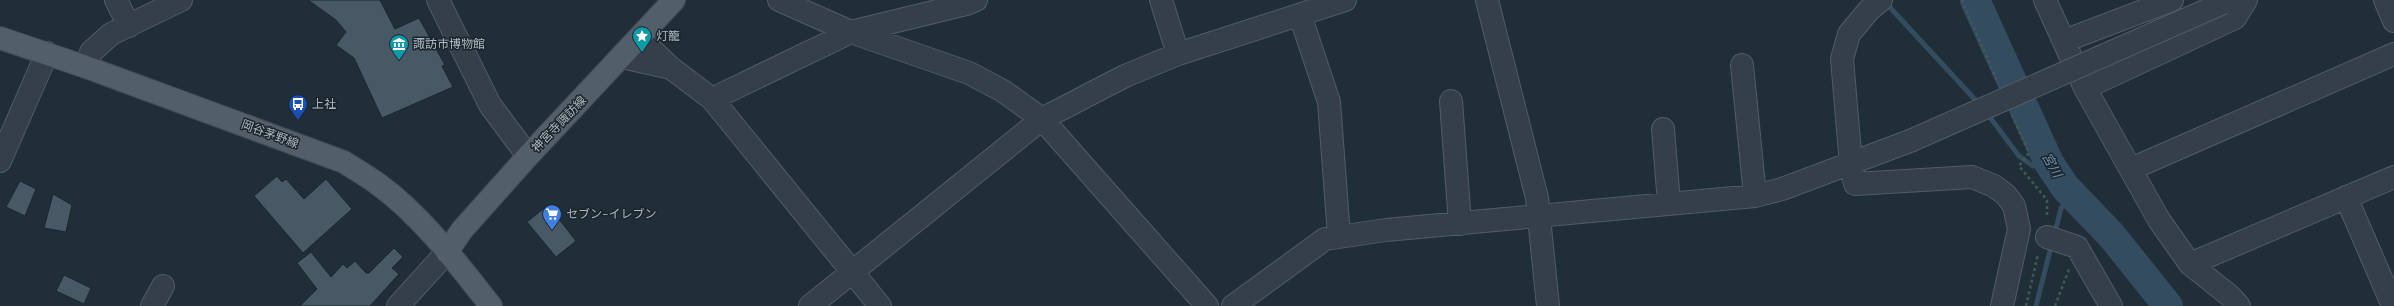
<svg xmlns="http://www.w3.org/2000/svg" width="2394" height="306" font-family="'DM Sans','Noto Sans JP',sans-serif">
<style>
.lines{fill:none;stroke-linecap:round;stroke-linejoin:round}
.stream{stroke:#344c60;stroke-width:5}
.river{stroke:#344c60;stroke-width:30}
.building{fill:#485864;stroke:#1b262f}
.minor-casing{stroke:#515d66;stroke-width:24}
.major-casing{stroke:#404b55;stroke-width:24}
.path{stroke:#425858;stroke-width:2.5;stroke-dasharray:3 3;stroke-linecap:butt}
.minor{stroke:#343f49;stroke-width:22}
.major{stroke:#525f69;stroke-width:22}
.minor-bridge-casing{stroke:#515d66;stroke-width:24;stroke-linecap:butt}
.minor-bridge{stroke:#343f49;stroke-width:22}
.labels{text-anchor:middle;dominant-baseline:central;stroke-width:3;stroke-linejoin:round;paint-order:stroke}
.poi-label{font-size:12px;fill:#aebac5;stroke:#1a242d;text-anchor:start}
.street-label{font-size:12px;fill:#aebac5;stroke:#1a242d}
.water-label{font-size:13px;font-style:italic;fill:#6f90aa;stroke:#1a242d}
</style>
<rect width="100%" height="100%" fill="#202e38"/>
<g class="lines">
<path class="stream" d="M 1885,2 L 1980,105
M 1986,112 L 2019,156 L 2033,166 L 2049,163
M 2055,233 L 2061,208 L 2074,198
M 2036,306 L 2052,243"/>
<path class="river" d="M 1975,0 L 2049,163 L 2065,187 L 2112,236 L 2168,306"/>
</g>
<path class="building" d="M 308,0 L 380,0 L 395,29 L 419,18 L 445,65 L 442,66 L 453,87 L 382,118 L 354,58 L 336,45 L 346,32 L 336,20 Z
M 277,176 L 282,182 L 286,179 L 304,199 L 326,179 L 352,209 L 303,253 L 254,196 Z
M 20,181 L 36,189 L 25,216 L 6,207 Z
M 53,194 L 72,205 L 66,232 L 44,228 Z
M 548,205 L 576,241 L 556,257 L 527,222 Z
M 394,248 L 403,257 L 392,268 L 399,274 L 370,306 L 300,306 L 317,289 L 297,263 L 311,252 L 331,277 L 343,264 L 347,268 L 355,261 L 366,273 L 369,273 Z
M 64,275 L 91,288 L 84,304 L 56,291 Z"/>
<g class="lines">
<defs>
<path id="minor" d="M 116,0 L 129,26
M 438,0 L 490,105 L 528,156
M 779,0 L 851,32 L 969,73 L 1003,91 L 1042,119 L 1207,306
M 1161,0 L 1178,54
M 1487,0 L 1537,198 L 1548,306
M 1881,0 L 1869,10 L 1849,34 L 1842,59 L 1851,165 L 1855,184 L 1972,177 L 1994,186 L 2006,195 L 2014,206 L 2019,229 L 2002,306
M 2045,0 L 2085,88 L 2159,220 L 2190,264 L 2230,296 L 2239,306
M 2385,0 L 2394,21
M 1300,15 L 1329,102 L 1339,236
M 639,38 L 671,68 L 712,99 L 880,306
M 2064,41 L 2172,0
M 622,57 L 671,68
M 1742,65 L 1755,196
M 86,67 L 91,52 L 111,34 L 181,0
M 2085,88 L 2235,18 L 2246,0
M 712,99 L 851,32 L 966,4 L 976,0
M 1451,101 L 1460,224
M 1663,129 L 1669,203
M 0,161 L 47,53
M 2131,169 L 2394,54
M 2346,197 L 2393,306
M 2047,237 L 2077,247 L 2111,306
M 2190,264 L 2394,177
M 152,306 L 163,286
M 398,306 L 447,252
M 810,306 L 1042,119 L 1125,76 L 1178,54 L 1345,0
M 1233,306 L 1325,239 L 1386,230 L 1755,196 L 1782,189 L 1910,141"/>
<path id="major" d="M 0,38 L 86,67 L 344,162 C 355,169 367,176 378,184 C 422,216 457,263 491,306
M 447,252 L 462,230 L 528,156 L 674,0"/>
</defs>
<use href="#minor" class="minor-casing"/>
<use href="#major" class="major-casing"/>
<path class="path" d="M 1962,0 L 1997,81
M 2012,115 L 2029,153 L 2019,166 L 2047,200 L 2047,218
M 2026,306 L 2038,254
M 2055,306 L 2069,269"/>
<use href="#minor" class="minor"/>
<use href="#major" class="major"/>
<defs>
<path id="minor-bridge" d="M 1910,141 L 2223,3"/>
</defs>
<use href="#minor-bridge" class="minor-bridge-casing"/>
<use href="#minor-bridge" class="minor-bridge"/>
</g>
<defs>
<symbol id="sight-pin" viewBox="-11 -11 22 30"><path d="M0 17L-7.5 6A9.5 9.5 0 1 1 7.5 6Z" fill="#0f9aa8" stroke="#1a242d"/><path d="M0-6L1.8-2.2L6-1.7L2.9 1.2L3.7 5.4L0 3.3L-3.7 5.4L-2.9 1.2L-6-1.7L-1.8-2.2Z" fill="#fff"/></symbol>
<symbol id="museum-pin" viewBox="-11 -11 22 30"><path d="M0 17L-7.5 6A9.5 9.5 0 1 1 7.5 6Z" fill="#0f9aa8" stroke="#1a242d"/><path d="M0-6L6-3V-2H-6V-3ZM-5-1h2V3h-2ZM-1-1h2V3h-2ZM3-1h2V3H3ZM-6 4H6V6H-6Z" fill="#fff"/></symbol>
<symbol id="bus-pin" viewBox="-11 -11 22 30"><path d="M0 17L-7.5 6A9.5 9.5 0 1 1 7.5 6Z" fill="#1a4fb4" stroke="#1a242d"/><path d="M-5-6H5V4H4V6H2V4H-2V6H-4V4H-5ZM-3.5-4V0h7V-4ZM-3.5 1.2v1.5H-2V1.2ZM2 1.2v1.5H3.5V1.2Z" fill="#fff"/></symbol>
<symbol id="supermarket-pin" viewBox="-11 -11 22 30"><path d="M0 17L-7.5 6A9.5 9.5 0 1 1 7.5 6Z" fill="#3f7fe0" stroke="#1a242d"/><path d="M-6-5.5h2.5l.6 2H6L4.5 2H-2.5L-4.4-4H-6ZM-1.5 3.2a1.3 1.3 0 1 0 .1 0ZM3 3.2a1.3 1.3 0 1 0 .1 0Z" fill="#fff"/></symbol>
</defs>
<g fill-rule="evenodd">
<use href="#sight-pin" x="631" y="25" width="22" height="30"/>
<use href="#museum-pin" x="388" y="33" width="22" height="30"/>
<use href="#bus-pin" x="287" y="93" width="22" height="30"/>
<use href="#supermarket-pin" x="541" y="203" width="22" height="30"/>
</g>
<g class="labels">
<g class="poi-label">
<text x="656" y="36">灯籠</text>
<text x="413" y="44">諏訪市博物館</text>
<text x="312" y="104">上社</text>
<text x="566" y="214">セブン-イレブン</text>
</g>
<g class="street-label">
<text transform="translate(559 124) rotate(-46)">神宮寺諏訪線</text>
<text transform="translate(270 134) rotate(20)">岡谷茅野線</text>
</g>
<g class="water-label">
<text transform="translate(2052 165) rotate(61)">宮川</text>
</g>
</g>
</svg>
